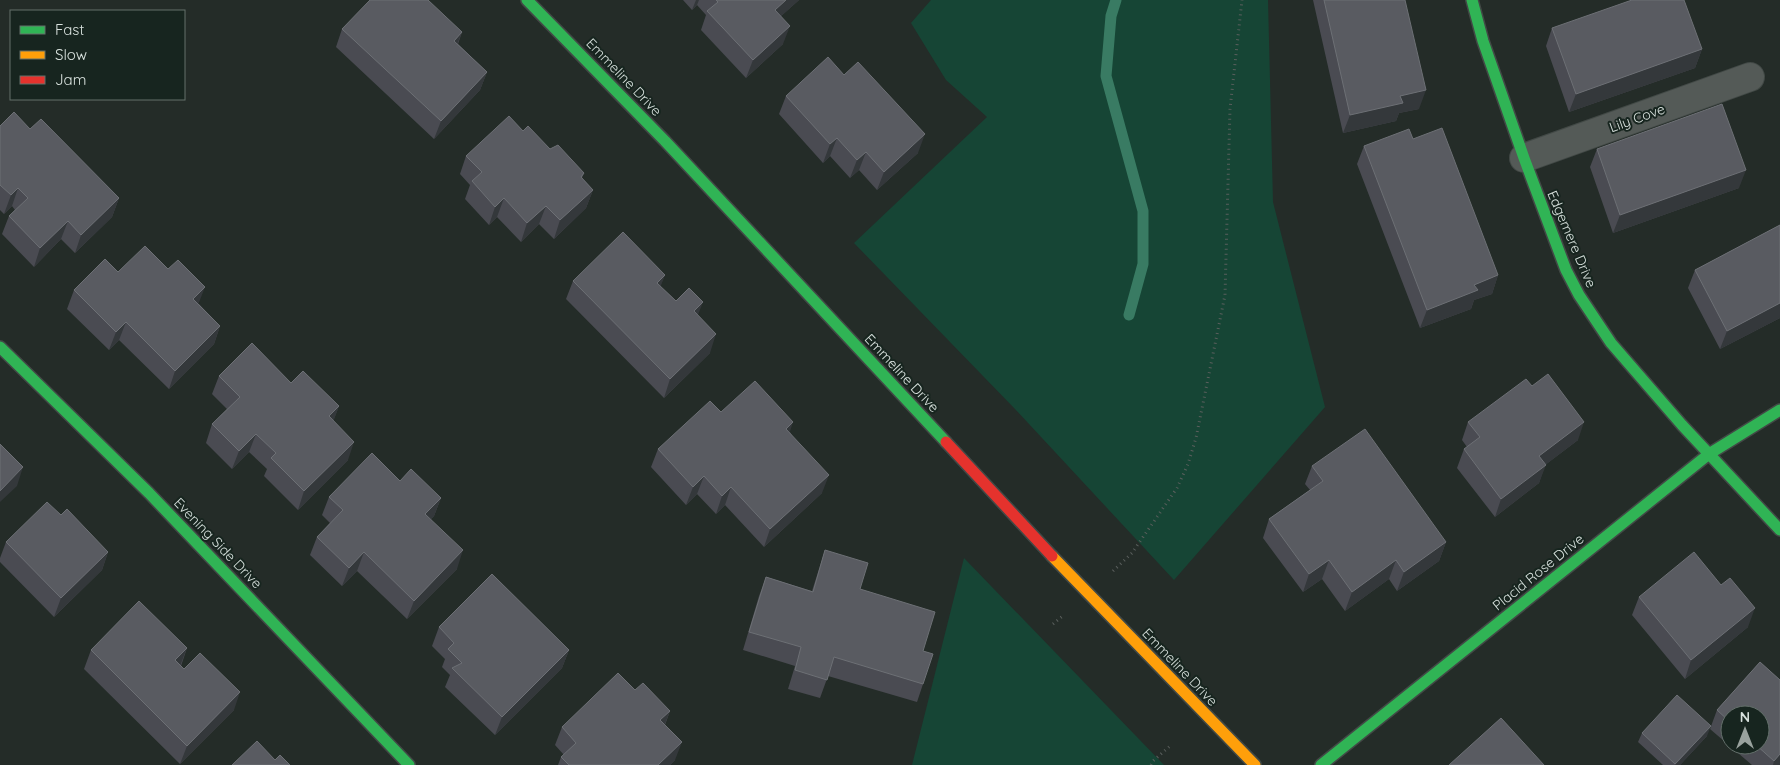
<svg xmlns="http://www.w3.org/2000/svg" width="1780" height="765" font-family="Quicksand,sans-serif">
<style>
.green{fill:#164535}
.lines{fill:none;stroke-linecap:round;stroke-linejoin:round}
.stream{stroke:#397b63;stroke-width:11}
.street-casing{stroke:#424946;stroke-width:30}
.fast-casing{stroke:#424946;stroke-width:14}
.slow-casing{stroke:#424946;stroke-width:14}
.jam-casing{stroke:#424946;stroke-width:14}
.path{stroke:#5a5f5d;stroke-width:3;stroke-dasharray:1 4;stroke-linecap:butt}
.street{stroke:#545a57;stroke-width:28}
.fast{stroke:#30b455;stroke-width:11}
.slow{stroke:#ff9f0a;stroke-width:11}
.jam{stroke:#e5322d;stroke-width:11}
.wall{fill:#4a4b52;fill-rule:evenodd}
.shaded-wall{fill:#34383b}
.building{fill:#595b61;stroke:#6d7075}
.labels{text-anchor:middle;dominant-baseline:central;stroke-width:4;stroke-linejoin:round;paint-order:stroke}
.street-label{font-size:14px;fill:#d8e1dd;stroke:#17251f}
</style>
<rect width="100%" height="100%" fill="#242c28"/>
<path class="green" d="M 931,0 L 1268,0 L 1273,202 L 1325,407 L 1174,580 L 1015,409 L 854,243 L 987,117 L 946,80 L 911,23 Z
M 964,558 L 1164,765 L 912,765 Z"/>
<g class="lines">
<path class="stream" d="M 1116,0 L 1111,16 L 1106,76 L 1143,211 L 1143,264 L 1129,315"/>
<defs>
<path id="street" d="M 1524,158 L 1750,77"/>
<path id="fast" d="M 527,0 L 665,141 L 946,442
M 1472,0 L 1483,41 L 1524,158 L 1566,270 L 1579,295 L 1611,343 L 1682,425 L 1780,530
M 0,347 L 149,493 L 409,765
M 1321,765 L 1709,454 L 1780,410"/>
<path id="slow" d="M 1052,556 L 1255,765"/>
<path id="jam" d="M 946,442 L 1052,556"/>
</defs>
<use href="#street" class="street-casing"/>
<use href="#fast" class="fast-casing"/>
<use href="#slow" class="slow-casing"/>
<use href="#jam" class="jam-casing"/>
<path class="path" d="M 1113,571 L 1132,553 L 1177,488 L 1188,464 L 1196,438 L 1225,295 L 1230,109 L 1242,0
M 1053,624 L 1064,615
M 1151,765 L 1153,761 L 1170,746"/>
<use href="#street" class="street"/>
<use href="#fast" class="fast"/>
<use href="#slow" class="slow"/>
<use href="#jam" class="jam"/>
</g>
<path class="wall" d="M 683,0 L 799,0 L 781,16 L 783,44 L 746,78 L 701,30 L 706,15 L 697,5 L 692,10 Z
M 1313,0 L 1405,0 L 1419,109 L 1399,113 L 1396,121 L 1343,133 Z
M 1552,28 L 1702,49 L 1695,68 L 1569,112 L 1546,46 Z
M 342,29 L 462,32 L 458,44 L 487,72 L 480,90 L 434,139 L 336,47 Z
M 844,75 L 918,153 L 877,190 L 859,170 L 850,178 L 830,156 L 823,163 L 779,114 L 786,96 Z
M 0,126 L 30,129 L 119,198 L 112,217 L 75,253 L 61,239 L 34,267 L 2,234 L 9,216 L 15,210 L 12,206 L 4,214 L 0,210 Z
M 523,131 L 550,149 L 584,173 L 582,178 L 593,190 L 586,208 L 554,239 L 539,224 L 521,242 L 497,217 L 489,225 L 465,199 L 470,185 L 460,174 L 466,156 Z
M 1413,139 L 1498,275 L 1492,294 L 1474,300 L 1471,309 L 1420,328 L 1357,164 L 1364,146 Z
M 1597,149 L 1739,188 L 1613,233 L 1590,167 Z
M 1780,225 L 1780,318 L 1720,349 L 1688,288 L 1695,270 Z
M 118,272 L 199,304 L 220,326 L 214,344 L 169,389 L 119,340 L 109,350 L 67,309 L 74,290 Z
M 665,275 L 660,286 L 676,301 L 698,316 L 710,353 L 664,398 L 566,299 L 573,281 Z
M 219,376 L 291,383 L 339,406 L 333,421 L 348,460 L 298,510 L 264,476 L 267,469 L 249,452 L 232,469 L 206,443 L 212,424 L 227,409 L 212,394 Z
M 1532,386 L 1578,440 L 1545,465 L 1539,483 L 1495,517 L 1457,468 L 1464,449 L 1467,447 L 1462,440 L 1468,422 Z
M 721,412 L 790,432 L 822,493 L 764,547 L 725,505 L 716,514 L 697,494 L 686,505 L 651,467 L 658,449 Z
M 1312,466 L 1446,542 L 1439,561 L 1397,591 L 1389,579 L 1345,611 L 1322,579 L 1303,592 L 1263,538 L 1269,519 L 1310,490 L 1305,484 Z
M 400,481 L 441,498 L 434,516 L 431,519 L 457,569 L 407,619 L 357,571 L 342,586 L 310,555 L 317,537 L 330,523 L 322,515 L 329,497 Z
M 61,515 L 108,552 L 102,570 L 54,617 L 0,562 L 0,558 L 6,542 Z
M 825,550 L 860,589 L 923,651 L 923,684 L 917,702 L 828,676 L 820,698 L 788,689 L 795,666 L 743,650 L 759,596 L 766,577 L 812,591 Z
M 1639,597 L 1748,627 L 1685,679 L 1632,615 Z
M 439,627 L 569,650 L 562,668 L 495,735 L 445,687 L 450,675 L 442,667 L 445,659 L 432,646 Z
M 187,648 L 181,666 L 234,710 L 180,764 L 84,669 L 91,650 Z
M 1760,662 L 1780,680 L 1780,765 L 1752,765 L 1710,729 L 1717,710 ZM 1730,715 L 1760,715 L 1760,745 L 1730,745 Z
M 635,690 L 670,711 L 665,725 L 675,760 L 670,765 L 558,765 L 561,757 L 564,755 L 555,745 L 562,727 Z
M 1642,733 L 1707,736 L 1680,765 L 1663,765 L 1638,742 Z"/>
<path class="shaded-wall" d="M 696,0 L 699,0 L 697,5 L 692,10 Z
M 786,0 L 799,0 L 768,28 L 775,10 Z
M 790,26 L 783,44 L 746,78 L 753,60 Z
M 462,32 L 455,50 L 454,41 Z
M 1702,49 L 1695,68 L 1569,112 L 1576,94 Z
M 487,72 L 480,90 L 434,139 L 441,121 Z
M 1426,90 L 1419,109 L 1399,113 L 1396,121 L 1343,133 L 1350,115 L 1400,96 Z
M 925,134 L 918,153 L 877,190 L 884,172 Z
M 837,138 L 830,156 L 823,163 L 830,144 Z
M 866,152 L 859,170 L 850,178 L 857,160 Z
M 1746,170 L 1739,188 L 1613,233 L 1620,215 Z
M 18,188 L 12,206 L 4,214 L 11,195 Z
M 593,190 L 586,208 L 554,239 L 560,220 Z
M 119,198 L 112,217 L 75,253 L 81,235 Z
M 504,198 L 497,217 L 489,225 L 495,207 Z
M 546,206 L 539,224 L 521,242 L 527,223 Z
M 68,221 L 61,239 L 34,267 L 40,248 Z
M 665,275 L 658,293 L 657,283 Z
M 1498,275 L 1492,294 L 1474,300 L 1471,309 L 1420,328 L 1427,310 L 1474,285 Z
M 205,287 L 198,305 L 193,299 Z
M 703,302 L 696,320 L 694,311 Z
M 1780,303 L 1780,318 L 1720,349 L 1727,331 Z
M 126,322 L 119,340 L 109,350 L 116,332 Z
M 220,326 L 214,344 L 169,389 L 175,371 Z
M 716,334 L 710,353 L 664,398 L 670,379 Z
M 339,406 L 332,425 L 329,416 Z
M 793,422 L 787,441 L 786,429 Z
M 1584,422 L 1578,440 L 1532,475 L 1539,456 Z
M 256,434 L 249,452 L 232,469 L 239,451 Z
M 354,442 L 348,460 L 298,510 L 304,491 Z
M 1546,465 L 1539,483 L 1495,517 L 1501,499 Z
M 23,467 L 17,486 L 0,502 L 0,491 Z
M 829,475 L 822,493 L 764,547 L 770,529 Z
M 704,476 L 697,494 L 686,505 L 693,487 Z
M 731,487 L 725,505 L 716,514 L 722,496 Z
M 441,498 L 434,516 L 419,532 L 425,514 Z
M 1446,542 L 1439,561 L 1397,591 L 1404,572 Z
M 463,550 L 457,569 L 407,619 L 414,601 Z
M 108,552 L 102,570 L 54,617 L 61,598 Z
M 364,552 L 357,571 L 342,586 L 349,568 Z
M 1329,560 L 1322,579 L 1303,592 L 1309,574 Z
M 1396,560 L 1389,579 L 1345,611 L 1352,592 Z
M 1755,608 L 1748,627 L 1685,679 L 1691,660 Z
M 187,648 L 180,666 L 175,660 Z
M 569,650 L 562,668 L 495,735 L 502,717 Z
M 240,692 L 234,710 L 180,764 L 187,746 Z
M 670,711 L 663,729 L 660,720 Z
M 1711,726 L 1707,736 L 1680,765 L 1675,765 Z
M 682,742 L 675,760 L 670,765 L 658,765 Z
M 1780,754 L 1780,765 L 1773,765 L 1774,761 Z"/>
<path class="building" d="M 370,0 L 428,0 L 462,32 L 454,41 L 487,72 L 441,121 L 342,29 Z
M 716,0 L 786,0 L 775,10 L 790,26 L 753,60 L 707,11 L 718,2 Z
M 1324,0 L 1405,0 L 1426,90 L 1400,96 L 1403,103 L 1350,115 Z
M 1632,0 L 1684,0 L 1702,49 L 1576,94 L 1552,28 Z
M 828,57 L 844,75 L 858,62 L 925,134 L 884,172 L 866,152 L 857,160 L 837,138 L 830,144 L 786,96 Z
M 1722,104 L 1746,170 L 1620,215 L 1597,149 Z
M 14,112 L 30,129 L 41,119 L 119,198 L 81,235 L 68,221 L 40,248 L 9,216 L 28,198 L 18,188 L 11,195 L 0,185 L 0,126 Z
M 509,116 L 523,131 L 528,126 L 550,149 L 558,145 L 584,173 L 581,177 L 593,190 L 560,220 L 546,206 L 527,223 L 504,198 L 495,207 L 472,181 L 482,172 L 466,156 Z
M 1442,128 L 1498,275 L 1474,285 L 1478,290 L 1427,310 L 1364,146 L 1409,129 L 1413,139 Z
M 1780,225 L 1780,303 L 1727,331 L 1695,270 Z
M 623,232 L 665,275 L 657,283 L 676,301 L 689,288 L 703,302 L 694,311 L 716,334 L 670,379 L 573,281 Z
M 145,246 L 168,269 L 178,260 L 205,287 L 193,299 L 220,326 L 175,371 L 126,322 L 116,332 L 74,290 L 105,259 L 118,272 Z
M 252,343 L 291,383 L 303,371 L 339,406 L 329,416 L 354,442 L 304,491 L 271,458 L 276,453 L 256,434 L 239,451 L 212,424 L 240,397 L 219,376 Z
M 1548,374 L 1584,422 L 1539,456 L 1546,465 L 1501,499 L 1464,449 L 1480,437 L 1468,422 L 1526,379 L 1532,386 Z
M 755,381 L 793,422 L 786,429 L 829,475 L 770,529 L 731,487 L 722,496 L 704,476 L 693,487 L 658,449 L 710,401 L 721,412 Z
M 1365,429 L 1446,542 L 1404,572 L 1396,560 L 1352,592 L 1329,560 L 1309,574 L 1269,519 L 1323,481 L 1312,466 Z
M 0,444 L 23,467 L 0,491 Z
M 372,453 L 400,481 L 411,469 L 441,498 L 425,514 L 463,550 L 414,601 L 364,552 L 349,568 L 317,537 L 343,510 L 329,497 Z
M 47,502 L 61,515 L 67,509 L 108,552 L 61,598 L 6,542 Z
M 825,550 L 868,563 L 860,589 L 935,612 L 923,651 L 933,654 L 923,684 L 834,657 L 827,680 L 795,670 L 801,647 L 749,632 L 766,577 L 813,592 Z
M 1694,552 L 1721,585 L 1730,578 L 1755,608 L 1691,660 L 1639,597 Z
M 492,574 L 569,650 L 502,717 L 452,668 L 462,663 L 448,649 L 454,643 L 439,627 Z
M 139,601 L 187,648 L 175,660 L 184,669 L 200,653 L 240,692 L 187,746 L 91,650 Z
M 1760,662 L 1780,680 L 1780,754 L 1774,761 L 1756,745 L 1760,745 L 1760,715 L 1730,715 L 1730,722 L 1717,710 Z
M 618,673 L 635,690 L 643,683 L 670,711 L 660,720 L 682,742 L 658,765 L 569,765 L 561,757 L 576,743 L 562,727 Z
M 1677,695 L 1711,726 L 1675,764 L 1642,733 Z
M 1501,718 L 1544,765 L 1449,765 Z
M 257,741 L 275,760 L 280,755 L 290,765 L 232,765 Z"/>
<g class="labels">
<g class="street-label">
<text transform="translate(624 77) rotate(46)">Emmeline Drive</text>
<text transform="translate(1637 118) rotate(-20)">Lily Cove</text>
<text transform="translate(1572 239) rotate(67)">Edgemere Drive</text>
<text transform="translate(902 373) rotate(47)">Emmeline Drive</text>
<text transform="translate(218 543) rotate(46)">Evening Side Drive</text>
<text transform="translate(1538 572) rotate(-39)">Placid Rose Drive</text>
<text transform="translate(1180 667) rotate(46)">Emmeline Drive</text>
</g>
</g>
<rect x="10" y="10" width="175" height="90" fill="#17251f" stroke="#64706b"/>
<rect x="20" y="26" width="25" height="8" fill="#30b455" stroke="#64706b"/>
<text x="55" y="35" font-size="15" fill="#d8e1dd">Fast</text>
<rect x="20" y="51" width="25" height="8" fill="#ff9f0a" stroke="#64706b"/>
<text x="55" y="60" font-size="15" fill="#d8e1dd">Slow</text>
<rect x="20" y="76" width="25" height="8" fill="#e5322d" stroke="#64706b"/>
<text x="55" y="85" font-size="15" fill="#d8e1dd">Jam</text>
<g transform="translate(1745 730)"><circle r="24" fill="#17251f" stroke="#64706b"/>
<path d="M0-4L9 19L0 12L-9 19Z" fill="#99a29e"/>
<text y="-8" font-size="14" font-weight="bold" text-anchor="middle" fill="#d8e1dd">N</text>
</g>
</svg>
